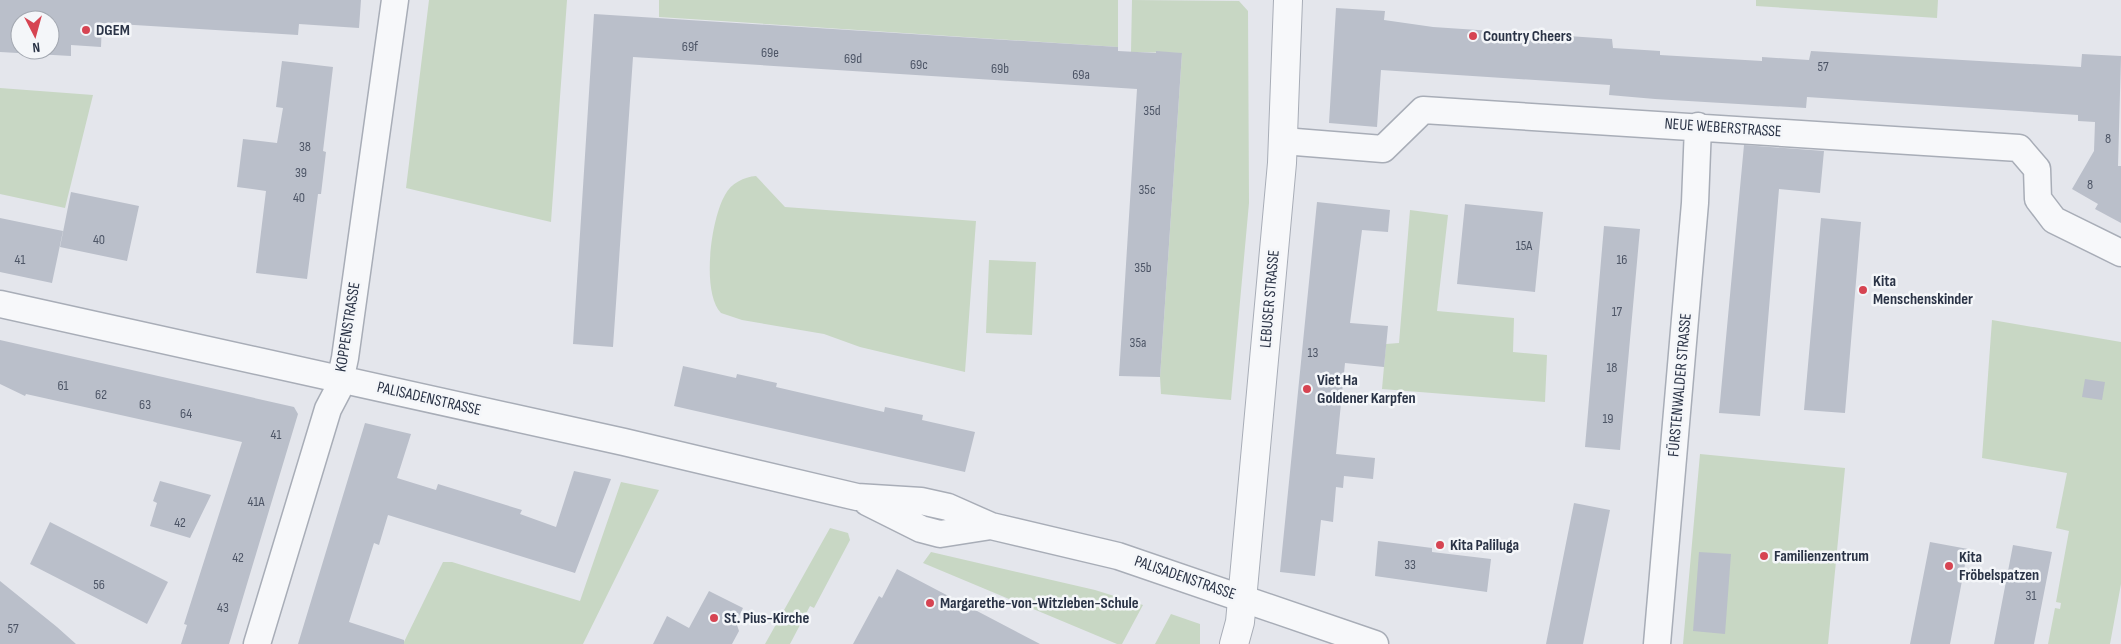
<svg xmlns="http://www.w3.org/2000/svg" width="2121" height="644" font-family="'Sofia Sans Condensed',sans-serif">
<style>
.green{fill:#c8d7c4}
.building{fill:#babfca;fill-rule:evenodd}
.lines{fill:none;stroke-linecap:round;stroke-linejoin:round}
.minor-casing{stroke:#a8adb7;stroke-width:29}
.tertiary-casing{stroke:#a8adb7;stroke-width:30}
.minor{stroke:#f7f8fa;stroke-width:26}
.tertiary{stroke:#f7f8fa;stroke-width:28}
.poi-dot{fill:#d64452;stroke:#f4f6f9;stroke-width:2}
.labels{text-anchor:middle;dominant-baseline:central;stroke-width:5;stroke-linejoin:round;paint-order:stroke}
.number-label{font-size:14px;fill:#4e5667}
.poi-label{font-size:16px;font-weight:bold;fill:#2a3346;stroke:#f4f6f9;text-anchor:start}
.street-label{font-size:16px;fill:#2a3346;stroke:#f4f6f9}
</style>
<rect width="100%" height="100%" fill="#e4e6ec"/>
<path class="green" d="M 429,0 L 567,0 L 551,222 L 406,188 Z
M 659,0 L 1118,0 L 1118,47 L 659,17 Z
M 1132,0 L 1239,1 L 1248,11 L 1249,203 L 1231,400 L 1161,394 L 1160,377 L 1182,53 L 1131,52 Z
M 1756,0 L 1938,0 L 1937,18 L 1756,6 Z
M 0,88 L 93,95 L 65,208 L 0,194 Z
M 756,176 L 785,207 L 976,221 L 965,372 L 860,347 L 824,334 L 742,320 L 721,313 C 701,292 711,219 725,195 C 731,183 744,177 756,176 Z
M 1410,210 L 1448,215 L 1437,311 L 1514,318 L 1513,352 L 1547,355 L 1545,402 L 1382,389 L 1386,344 L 1399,343 Z
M 989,260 L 1036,262 L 1032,335 L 986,333 Z
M 1992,320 L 2121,342 L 2121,584 L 2110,644 L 2048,644 L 2055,608 L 2060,609 L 2061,603 L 2056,602 L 2069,531 L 2056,528 L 2067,473 L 1982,458 Z
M 1700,454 L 1845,468 L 1828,644 L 1683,644 Z
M 621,482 L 659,490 L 583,644 L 403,644 L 443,562 L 452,562 L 580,601 Z
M 830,528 L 848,533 L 850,540 L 814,608 L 810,606 L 790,644 L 765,644 Z
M 931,552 L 1095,590 L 1143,605 L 1122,644 L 1117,644 L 923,563 Z
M 1171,614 L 1200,624 L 1200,644 L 1155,644 Z"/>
<path class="building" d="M 0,0 L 361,0 L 359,28 L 299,24 L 298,35 L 102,23 L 101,47 L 71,45 L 71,56 L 0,52 ZM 20,20 L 50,20 L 50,50 L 20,50 Z
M 1336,8 L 1385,11 L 1384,20 L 1433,27 L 1612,39 L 1613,48 L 1660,51 L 1660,55 L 1762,61 L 1762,57 L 1809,60 L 1811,51 L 2081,67 L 2082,54 L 2121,56 L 2118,166 L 2121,166 L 2121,223 L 2095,209 L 2098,204 L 2072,189 L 2094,151 L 2095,122 L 2078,121 L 2078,115 L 1807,97 L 1806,108 L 1655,99 L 1609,95 L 1610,85 L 1381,70 L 1377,127 L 1329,123 Z
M 594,14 L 1118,47 L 1118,51 L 1156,53 L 1156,51 L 1182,53 L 1160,377 L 1119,376 L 1137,89 L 633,57 L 613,347 L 573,344 Z
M 282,61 L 333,67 L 323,151 L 326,152 L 321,194 L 318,194 L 307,279 L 256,273 L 266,191 L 237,187 L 243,139 L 277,143 L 283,108 L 276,107 Z
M 1744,145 L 1824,151 L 1820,193 L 1779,189 L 1760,416 L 1719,413 Z
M 71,192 L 139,206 L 127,261 L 60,247 Z
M 1317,202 L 1390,210 L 1388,232 L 1362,230 L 1350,323 L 1388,326 L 1384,367 L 1345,363 L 1336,454 L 1375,458 L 1373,479 L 1344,476 L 1343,488 L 1336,487 L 1333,522 L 1321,520 L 1315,576 L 1280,572 Z
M 1465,204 L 1543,212 L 1535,292 L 1457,284 Z
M 0,218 L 63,231 L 52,283 L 0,272 Z
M 1821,218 L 1861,222 L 1845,413 L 1804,410 Z
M 1604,226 L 1640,229 L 1620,450 L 1585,447 Z
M 0,340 L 294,407 L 298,414 L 229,644 L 181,644 L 187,625 L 184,624 L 242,442 L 26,394 L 25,396 L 0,384 Z
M 683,366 L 736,378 L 737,374 L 777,383 L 776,387 L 884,412 L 885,407 L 923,415 L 922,420 L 975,432 L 965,472 L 674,406 Z
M 2085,379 L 2105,382 L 2102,400 L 2082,397 Z
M 365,423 L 411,434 L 397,478 L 436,490 L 438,484 L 464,492 L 522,510 L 520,514 L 556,527 L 574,471 L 611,479 L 575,573 L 388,515 L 379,545 L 374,543 L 349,622 L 404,640 L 404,644 L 298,644 Z
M 160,481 L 211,495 L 190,538 L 150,526 L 157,503 L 153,501 Z
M 1574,503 L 1610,510 L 1583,644 L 1546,644 Z
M 50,522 L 168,582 L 147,624 L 30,564 Z
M 1378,541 L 1432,548 L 1432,552 L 1491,559 L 1487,592 L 1375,576 Z
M 1930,542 L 1968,549 L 1950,644 L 1910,644 Z
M 2013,545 L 2052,552 L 2034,644 L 1994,644 Z
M 1699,552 L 1731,554 L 1725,634 L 1693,631 Z
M 897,569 L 1040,644 L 853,644 L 879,596 L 882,598 Z
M 0,581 L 57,627 L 76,644 L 0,644 Z
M 709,591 L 743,608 L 736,622 L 739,631 L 732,644 L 653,644 L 667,616 L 689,628 Z"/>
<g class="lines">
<defs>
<path id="minor" d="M 1283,141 L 1383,149 L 1423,110 L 2019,148 L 2037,169 L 2038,199 L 2054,220 L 2121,253
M 0,304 L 624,442 L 857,497 L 921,501 L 948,507 L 991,526 L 1118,556 L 1375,644
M 867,502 L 921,529 L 940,534 L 991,526
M 257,644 L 328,409 L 338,390 L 345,358 L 395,0
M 1657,644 L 1695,203 L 1698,126"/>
<path id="tertiary" d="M 1234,644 L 1240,622 L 1282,163 L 1288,0"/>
</defs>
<use href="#minor" class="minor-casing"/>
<use href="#tertiary" class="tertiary-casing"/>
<use href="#minor" class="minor"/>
<use href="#tertiary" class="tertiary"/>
</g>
<g class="poi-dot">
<circle cx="86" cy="30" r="5"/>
<circle cx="1473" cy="36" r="5"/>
<circle cx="1863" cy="290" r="5"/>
<circle cx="1307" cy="389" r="5"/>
<circle cx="1440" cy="545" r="5"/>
<circle cx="1764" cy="556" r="5"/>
<circle cx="1949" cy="566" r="5"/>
<circle cx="930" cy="603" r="5"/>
<circle cx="714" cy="618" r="5"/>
</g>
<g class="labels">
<g class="number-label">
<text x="690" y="46">69f</text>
<text x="770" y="52">69e</text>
<text x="853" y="58">69d</text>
<text x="919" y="64">69c</text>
<text x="1823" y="66">57</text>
<text x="1000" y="68">69b</text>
<text x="1081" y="74">69a</text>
<text x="1152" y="110">35d</text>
<text x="2108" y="138">8</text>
<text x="305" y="146">38</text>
<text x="301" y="172">39</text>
<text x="2090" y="184">8</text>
<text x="1147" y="189">35c</text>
<text x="299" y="197">40</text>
<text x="99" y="239">40</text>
<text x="1524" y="245">15A</text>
<text x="20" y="259">41</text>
<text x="1622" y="259">16</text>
<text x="1143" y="267">35b</text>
<text x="1617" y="311">17</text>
<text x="1138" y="342">35a</text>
<text x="1313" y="352">13</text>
<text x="1612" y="367">18</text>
<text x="63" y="385">61</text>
<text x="101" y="394">62</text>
<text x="145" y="404">63</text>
<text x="186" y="413">64</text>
<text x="1608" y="418">19</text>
<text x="276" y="434">41</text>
<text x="256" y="501">41A</text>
<text x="180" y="522">42</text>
<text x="238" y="557">42</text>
<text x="1410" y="564">33</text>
<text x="99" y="584">56</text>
<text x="2031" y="595">31</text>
<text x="223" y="607">43</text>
<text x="13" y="628">57</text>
</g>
<g class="poi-label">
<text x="96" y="30">DGEM</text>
<text x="1483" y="36">Country Cheers</text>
<text x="1873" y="281">Kita<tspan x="1873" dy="18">Menschenskinder</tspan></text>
<text x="1317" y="380">Viet Ha<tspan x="1317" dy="18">Goldener Karpfen</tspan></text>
<text x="1450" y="545">Kita Paliluga</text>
<text x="1774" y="556">Familienzentrum</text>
<text x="1959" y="557">Kita<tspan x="1959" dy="18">Fröbelspatzen</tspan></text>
<text x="940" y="603">Margarethe-von-Witzleben-Schule</text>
<text x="724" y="618">St. Pius-Kirche</text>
</g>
<g class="street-label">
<text transform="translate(1723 128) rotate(4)">NEUE WEBERSTRASSE</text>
<text transform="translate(1270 299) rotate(-85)">LEBUSER STRASSE</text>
<text transform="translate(348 327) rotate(-81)">KOPPENSTRASSE</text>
<text transform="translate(1680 385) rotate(-85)">FÜRSTENWALDER STRASSE</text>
<text transform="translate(429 399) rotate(13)">PALISADENSTRASSE</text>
<text transform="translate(1185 578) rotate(19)">PALISADENSTRASSE</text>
</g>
</g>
<g transform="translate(35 35) rotate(174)"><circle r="24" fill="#f4f6f9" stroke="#a3a8b1"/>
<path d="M0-4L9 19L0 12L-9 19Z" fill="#d64452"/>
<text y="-8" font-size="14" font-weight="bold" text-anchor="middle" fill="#2a3346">N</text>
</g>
</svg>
